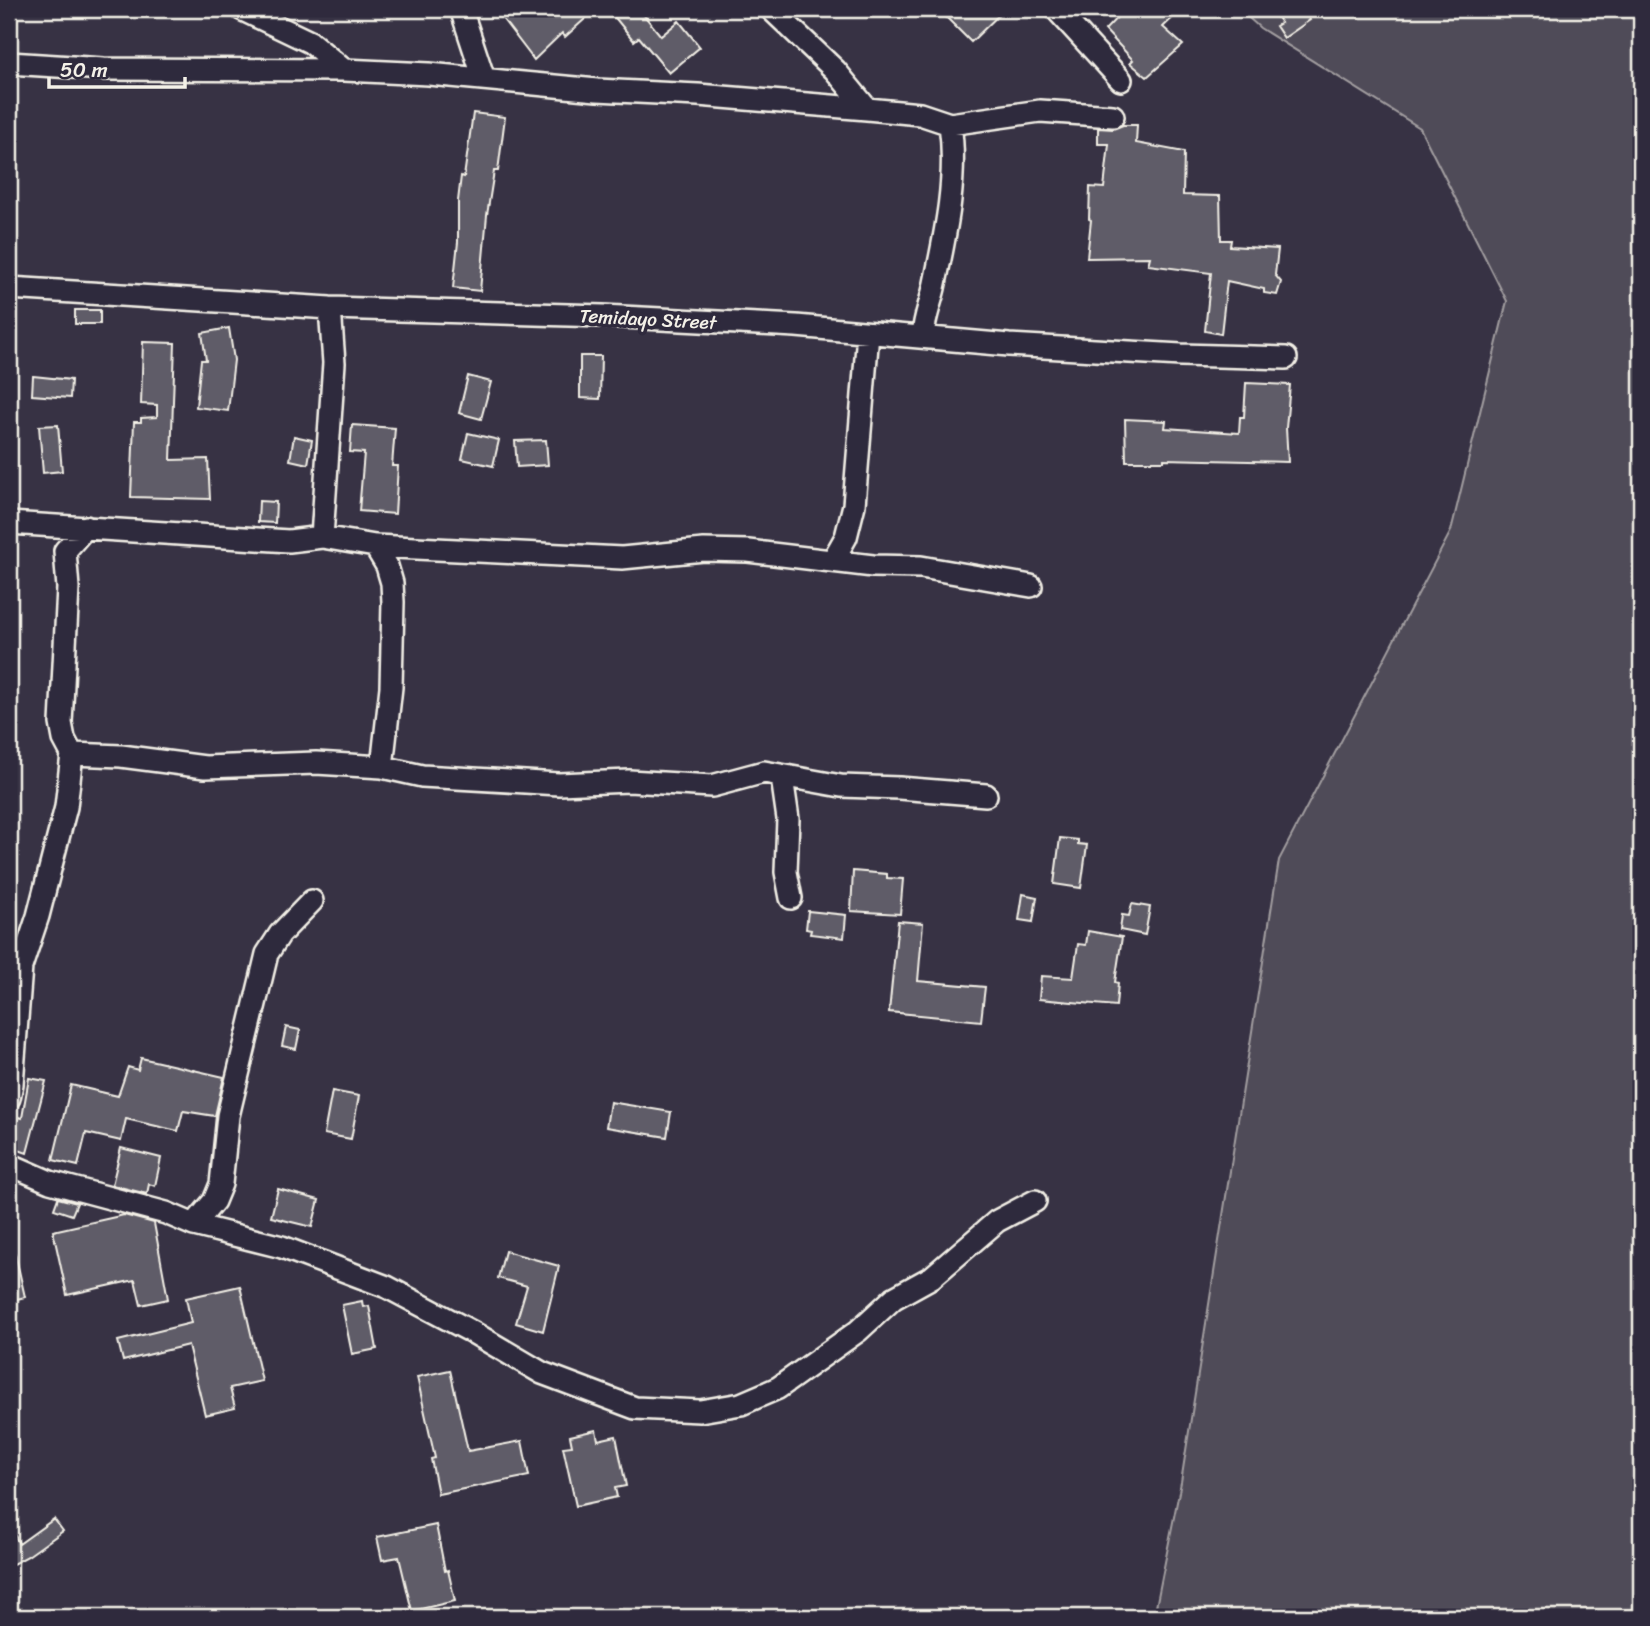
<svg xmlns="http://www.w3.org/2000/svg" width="1650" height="1626" font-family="Sriracha,sans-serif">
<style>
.green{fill:#504b59;stroke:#a29ea0;stroke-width:2}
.building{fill:#5f5c67;stroke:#f4f1e8;stroke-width:2}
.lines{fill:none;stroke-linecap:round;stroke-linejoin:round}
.minor-casing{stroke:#f4f1e8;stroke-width:26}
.minor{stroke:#2f2a3d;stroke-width:21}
.labels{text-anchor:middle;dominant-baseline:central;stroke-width:7;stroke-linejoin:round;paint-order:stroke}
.street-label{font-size:19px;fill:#f4f1e8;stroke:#2f2a3d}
</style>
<rect width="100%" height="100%" fill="#373244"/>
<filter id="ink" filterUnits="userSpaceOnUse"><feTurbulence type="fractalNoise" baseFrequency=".0143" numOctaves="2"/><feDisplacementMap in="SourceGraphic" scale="14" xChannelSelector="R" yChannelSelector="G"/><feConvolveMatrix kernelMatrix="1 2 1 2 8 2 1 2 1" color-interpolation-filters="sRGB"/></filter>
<g filter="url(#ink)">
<path class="green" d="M 1239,9 L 1641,9 L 1641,1617 L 1154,1617 L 1181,1482 L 1279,860 L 1451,531 L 1507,301 L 1420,128 L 1260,28 Z"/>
<path class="building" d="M 495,9 L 596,9 L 565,37 L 562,33 L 534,60 Z
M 608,9 L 639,9 L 661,36 L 679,21 L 700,47 L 669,73 L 639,37 L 634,41 Z
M 938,9 L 1005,9 L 971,42 Z
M 1125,9 L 1182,9 L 1163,27 L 1183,45 L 1147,77 L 1130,63 L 1133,60 L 1105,30 Z
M 1271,9 L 1303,9 L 1310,20 L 1284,38 L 1276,26 L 1281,23 Z
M 473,113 L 505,117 L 498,171 L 494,171 L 487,215 L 480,291 L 453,288 L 458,242 L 458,201 L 461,176 L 464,177 Z
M 1123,125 L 1137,125 L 1136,143 L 1184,152 L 1183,195 L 1220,196 L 1221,240 L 1231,240 L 1230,246 L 1278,249 L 1275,275 L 1281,282 L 1277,295 L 1264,293 L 1264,289 L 1227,281 L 1221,334 L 1205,331 L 1211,273 L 1148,265 L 1150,257 L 1087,258 L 1091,220 L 1089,219 L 1090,187 L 1104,188 L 1109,144 L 1098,144 L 1098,128 L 1113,129 Z
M 75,310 L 100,310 L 100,324 L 75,324 Z
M 229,328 L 234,360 L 228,411 L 196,407 L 201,360 L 206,360 L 202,333 Z
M 143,342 L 175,343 L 171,460 L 208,459 L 210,499 L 131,497 L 134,422 L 141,422 L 141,418 L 157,417 L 157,405 L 141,404 Z
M 580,356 L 601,356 L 600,399 L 580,398 Z
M 33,376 L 71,380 L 70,398 L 32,395 Z
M 468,376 L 491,382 L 481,419 L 459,413 Z
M 1246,383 L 1290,385 L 1286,428 L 1288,462 L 1164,459 L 1164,461 L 1126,461 L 1125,419 L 1166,421 L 1165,428 L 1239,433 L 1240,417 L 1244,417 Z
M 58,425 L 62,471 L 43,473 L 39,426 Z
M 352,425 L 395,428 L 392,466 L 398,466 L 395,514 L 359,511 L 364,453 L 350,452 Z
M 468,433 L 499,440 L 493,466 L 462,459 Z
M 294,436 L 312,440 L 308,464 L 290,460 Z
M 546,440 L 548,465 L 517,467 L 515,441 Z
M 259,501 L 276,502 L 275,523 L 258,522 Z
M 1060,838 L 1078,840 L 1078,844 L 1087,845 L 1081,888 L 1054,884 Z
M 853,871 L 887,874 L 887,878 L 903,879 L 900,914 L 851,911 Z
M 1023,894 L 1037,897 L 1033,922 L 1019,920 Z
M 1132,904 L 1150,907 L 1145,935 L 1120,930 L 1122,915 L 1129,916 Z
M 808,911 L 846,915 L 844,938 L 810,934 L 811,930 L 806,929 Z
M 898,921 L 923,923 L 918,981 L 985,987 L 981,1021 L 889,1012 Z
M 1088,931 L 1122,937 L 1115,982 L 1118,983 L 1116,1006 L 1039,999 L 1041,976 L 1073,978 L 1078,944 L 1086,945 Z
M 286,1027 L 300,1030 L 296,1049 L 282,1046 Z
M 141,1058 L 224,1077 L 215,1116 L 183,1111 L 178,1131 L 126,1119 L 121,1141 L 86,1133 L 78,1166 L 53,1160 L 71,1085 L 118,1096 L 128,1067 L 138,1070 Z
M 29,1078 L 46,1081 L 27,1153 L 10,1147 L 18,1117 L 22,1118 Z
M 332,1091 L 359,1096 L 351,1139 L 324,1134 Z
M 610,1102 L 671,1112 L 667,1137 L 606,1127 Z
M 121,1148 L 161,1158 L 155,1186 L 149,1184 L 147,1194 L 112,1185 Z
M 278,1189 L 319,1200 L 312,1227 L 271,1217 Z
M 58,1198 L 77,1203 L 72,1215 L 54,1209 Z
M 124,1215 L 154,1223 L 168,1299 L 141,1305 L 135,1280 L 67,1295 L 53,1231 Z
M 505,1251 L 559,1266 L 543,1331 L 516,1323 L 527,1286 L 498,1278 Z
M 9,1253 L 15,1253 L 25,1297 L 9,1301 Z
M 240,1286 L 262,1381 L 230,1388 L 235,1408 L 205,1415 L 188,1345 L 123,1361 L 118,1341 L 191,1323 L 186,1298 Z
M 362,1301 L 363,1307 L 369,1306 L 377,1349 L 352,1354 L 342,1305 Z
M 450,1370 L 468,1451 L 522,1441 L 529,1476 L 438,1494 L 431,1459 L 435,1458 L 417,1377 Z
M 596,1430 L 598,1440 L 616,1436 L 626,1486 L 615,1488 L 617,1497 L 576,1506 L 563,1447 L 572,1446 L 570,1436 Z
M 54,1519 L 63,1531 L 28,1556 L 9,1566 L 9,1523 L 19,1544 Z
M 436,1525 L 445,1571 L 448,1570 L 455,1601 L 412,1611 L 399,1557 L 382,1560 L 377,1537 Z"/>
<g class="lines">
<defs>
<path id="minor" d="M 241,9 L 310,42 L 344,70
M 461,9 L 484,79
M 771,9 L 835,70 L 867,109 L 920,114 L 950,124 L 1040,111 L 1113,116
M 1056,9 L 1121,80
M 9,63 L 104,69 L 344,70 L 429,74 L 597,90 L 698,95 L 867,109
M 9,288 L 330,308 L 603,316 L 796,326 L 1009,345 L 1181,355 L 1286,358
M 923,336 C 924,319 930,305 934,288 C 945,236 958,178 950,124
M 9,523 L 289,541 L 322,537 L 375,546 L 622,558 L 704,550 L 748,551 L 873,566 L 921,567 L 1031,586
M 322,537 L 334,363 L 330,308
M 375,546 L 387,566 L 392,583 L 393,602 L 391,687 L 382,767
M 833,560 L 846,537 L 854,505 L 868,333
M 72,754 L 121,756 L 205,767 L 316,763 L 382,767 L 422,776 L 559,784 L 629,781 L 712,786 L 764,772 L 841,786 L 899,788 L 986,795
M 782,777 L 788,819 L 786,872 L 791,898
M 9,1098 L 12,1084 L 21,967 L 38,916 L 66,807 L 72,754 L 64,739 L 61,723 L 68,588 L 65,551 L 86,527
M 9,1164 L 50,1182 L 166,1213 L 194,1225 L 214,1201 L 221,1184 L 228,1116 L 267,954 L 280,934 L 312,901
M 194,1225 L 282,1247 L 387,1287 L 474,1333 L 542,1373 L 635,1408 L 700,1411 L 741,1404 L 778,1388 L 858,1331 L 894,1298 L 932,1277 L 997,1221 L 1035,1201"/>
</defs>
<use href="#minor" class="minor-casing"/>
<use href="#minor" class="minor"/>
</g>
</g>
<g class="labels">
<g class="street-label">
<text transform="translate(648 319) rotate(3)">Temidayo Street</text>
</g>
</g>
<rect width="1650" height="1626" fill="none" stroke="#2f2a3d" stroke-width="35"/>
<rect x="18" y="18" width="1615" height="1591" fill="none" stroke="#f4f1e8" stroke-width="2.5" filter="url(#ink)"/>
<path d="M49 77v10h136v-10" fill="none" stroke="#f4f1e8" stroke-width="3.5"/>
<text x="60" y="77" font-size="21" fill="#f4f1e8" stroke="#2f2a3d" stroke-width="5" paint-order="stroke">50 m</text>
</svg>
